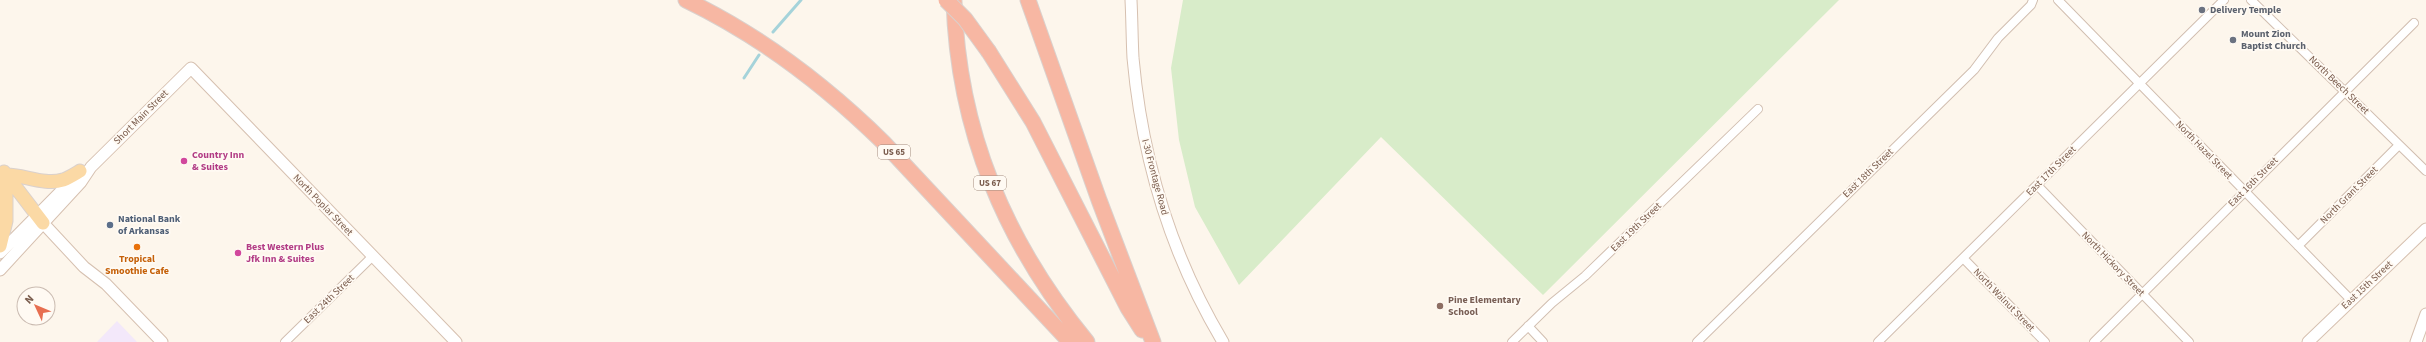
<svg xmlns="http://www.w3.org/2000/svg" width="2426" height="342" font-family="'Source Sans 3',sans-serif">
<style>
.education{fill:#f3e8fa}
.green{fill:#d8ecc9}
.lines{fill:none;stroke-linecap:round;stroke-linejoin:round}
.stream{stroke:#a5d3da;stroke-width:3}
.street-casing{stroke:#d1beb0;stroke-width:10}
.secondary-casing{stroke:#d6c0b0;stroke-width:13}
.primary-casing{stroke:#dad1cd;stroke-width:15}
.highway-casing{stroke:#dad1cd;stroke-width:17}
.street{stroke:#fff;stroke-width:8}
.secondary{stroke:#fff;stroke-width:11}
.primary{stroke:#fbd9a5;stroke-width:13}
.highway{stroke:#f7b7a3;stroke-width:15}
.highway-bridge-casing{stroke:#dad1cd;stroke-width:17;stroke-linecap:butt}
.highway-bridge{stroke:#f7b7a3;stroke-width:15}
.worship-dot{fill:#6b7280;stroke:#fffaf3;stroke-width:1.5}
.hotel-dot{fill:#d1479c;stroke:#fffaf3;stroke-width:1.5}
.service-dot{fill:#5c6f8a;stroke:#fffaf3;stroke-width:1.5}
.food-dot{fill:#e8710a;stroke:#fffaf3;stroke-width:1.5}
.education-dot{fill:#8d6e63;stroke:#fffaf3;stroke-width:1.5}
.labels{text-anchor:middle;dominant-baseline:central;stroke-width:3.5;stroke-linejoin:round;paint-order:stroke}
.shield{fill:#fffaf3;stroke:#a28b7f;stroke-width:1}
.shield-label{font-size:9px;font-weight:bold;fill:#7a5c4d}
.worship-label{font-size:10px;font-weight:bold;fill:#5b616d;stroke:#fffaf3;text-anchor:start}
.street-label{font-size:10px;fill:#7a5c4d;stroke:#fffaf3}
.hotel-label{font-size:10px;font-weight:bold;fill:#b23c85;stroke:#fffaf3;text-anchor:start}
.service-label{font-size:10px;font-weight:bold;fill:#4e5e75;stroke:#fffaf3;text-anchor:start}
.food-label{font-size:10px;font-weight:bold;fill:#c56008;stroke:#fffaf3}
.education-label{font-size:10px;font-weight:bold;fill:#785e54;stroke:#fffaf3;text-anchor:start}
</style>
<rect width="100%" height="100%" fill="#fdf6ec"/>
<path class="education" d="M 117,321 L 137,342 L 97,342 Z"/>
<path class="green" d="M 1183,0 L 1839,0 L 1543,295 L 1381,137 L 1239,285 L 1195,207 L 1179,140 L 1171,68 Z"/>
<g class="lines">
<path class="stream" d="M 773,32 L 801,0
M 744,78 L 759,55"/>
<defs>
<path id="street" d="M 2058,0 L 2351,300
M 2251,0 L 2426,171
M 2037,185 L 2189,342
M 2298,246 L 2399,145
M 1963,258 L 2045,342
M 1528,326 L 1543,342
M 285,342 L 373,256
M 1512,342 L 1552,303 L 1585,276 L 1758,109
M 1697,342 L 1974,70 L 1998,38 L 2031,5 L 2033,0
M 1878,342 L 2224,0
M 2094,342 L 2414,23"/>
<path id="secondary" d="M 1131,0 C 1132,19 1132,39 1133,58 C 1142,158 1171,255 1223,342
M 43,223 L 84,267 L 106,284 L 162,342
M 0,253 L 76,176
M 0,270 L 81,182 L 91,167 L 191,68 L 456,342
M 2308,342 L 2426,229
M 2416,342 L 2426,314"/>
<path id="primary" d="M 4,172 L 43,223
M 0,175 C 22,173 42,186 63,180 C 69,178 75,174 80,171
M 0,246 L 6,221 L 6,175"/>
<path id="highway" d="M 686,0 C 761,36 825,85 884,143 L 1070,342
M 1028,0 L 1099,200 L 1153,342
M 954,1 C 958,131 1005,242 1087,342
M 989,52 L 1033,122 L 1128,308 L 1142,330"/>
</defs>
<use href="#street" class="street-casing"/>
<use href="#secondary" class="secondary-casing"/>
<use href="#primary" class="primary-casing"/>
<use href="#highway" class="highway-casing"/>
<use href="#street" class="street"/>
<use href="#secondary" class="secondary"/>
<use href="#primary" class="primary"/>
<use href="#highway" class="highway"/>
<defs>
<path id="highway-bridge" d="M 946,0 L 965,19 L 989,52"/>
</defs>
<use href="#highway-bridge" class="highway-bridge-casing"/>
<use href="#highway-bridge" class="highway-bridge"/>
</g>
<g class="worship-dot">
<circle cx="2202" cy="10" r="4"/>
<circle cx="2233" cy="40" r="4"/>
</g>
<g class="hotel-dot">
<circle cx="184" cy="161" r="4"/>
<circle cx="238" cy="253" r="4"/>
</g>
<circle class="service-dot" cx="110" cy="225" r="4"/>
<circle class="food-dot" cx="137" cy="247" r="4"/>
<circle class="education-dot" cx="1440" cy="306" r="4"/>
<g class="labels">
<g class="shield">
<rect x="878" y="145" width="32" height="14" rx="3"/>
<rect x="974" y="176" width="32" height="14" rx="3"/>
</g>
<g class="shield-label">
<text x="894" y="152">US 65</text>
<text x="990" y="183">US 67</text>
</g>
<g class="worship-label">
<text x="2210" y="10">Delivery Temple</text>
<text x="2241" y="34">Mount Zion<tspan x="2241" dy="12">Baptist Church</tspan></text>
</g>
<g class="street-label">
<text transform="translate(2339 85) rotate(44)">North Beech Street</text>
<text transform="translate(141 117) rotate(-45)">Short Main Street</text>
<text transform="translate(2204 150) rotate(46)">North Hazel Street</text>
<text transform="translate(2051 171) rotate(-45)">East 17th Street</text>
<text transform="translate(1868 173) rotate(-44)">East 18th Street</text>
<text transform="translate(1155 177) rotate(75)">I-30 Frontage Road</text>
<text transform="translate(2253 182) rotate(-45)">East 16th Street</text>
<text transform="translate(2349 195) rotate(-45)">North Grant Street</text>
<text transform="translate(323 205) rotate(46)">North Poplar Street</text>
<text transform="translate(1636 227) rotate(-44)">East 19th Street</text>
<text transform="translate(2113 264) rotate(46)">North Hickory Street</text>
<text transform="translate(2367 285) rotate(-43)">East 15th Street</text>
<text transform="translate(329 299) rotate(-44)">East 24th Street</text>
<text transform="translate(2004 300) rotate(46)">North Walnut Street</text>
</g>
<g class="hotel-label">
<text x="192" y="155">Country Inn<tspan x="192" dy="12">&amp; Suites</tspan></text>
<text x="246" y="247">Best Western Plus<tspan x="246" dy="12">Jfk Inn &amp; Suites</tspan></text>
</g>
<g class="service-label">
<text x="118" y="219">National Bank<tspan x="118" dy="12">of Arkansas</tspan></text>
</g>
<g class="food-label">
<text x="137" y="259">Tropical<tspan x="137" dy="12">Smoothie Cafe</tspan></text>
</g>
<g class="education-label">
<text x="1448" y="300">Pine Elementary<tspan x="1448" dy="12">School</tspan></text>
</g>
</g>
<g transform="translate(36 306) rotate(314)"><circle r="19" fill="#fffaf3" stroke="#cabbb1"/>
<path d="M0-3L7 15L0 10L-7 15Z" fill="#e76f51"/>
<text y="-6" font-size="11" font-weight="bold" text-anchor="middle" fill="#7a5c4d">N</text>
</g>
</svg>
